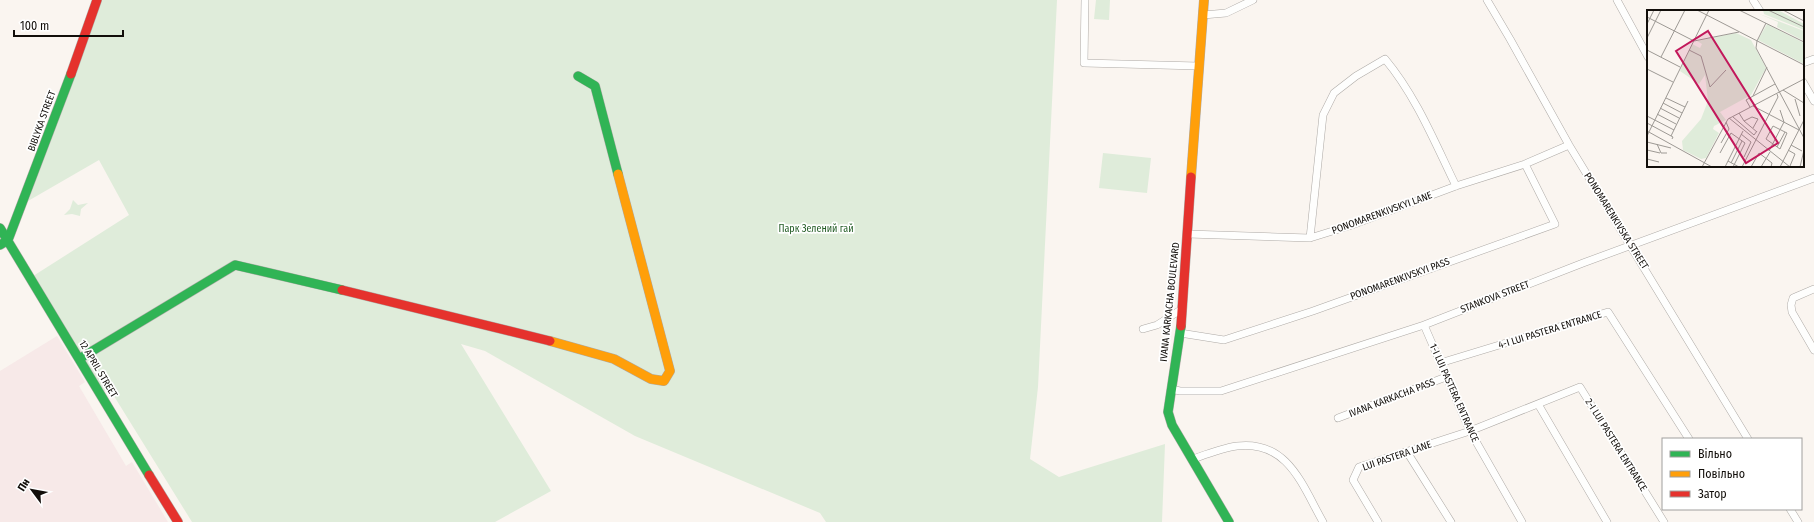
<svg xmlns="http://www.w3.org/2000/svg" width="1814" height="522" font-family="'Fira Sans Condensed',sans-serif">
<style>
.education{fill:#f7e9e8}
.green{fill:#dfecda}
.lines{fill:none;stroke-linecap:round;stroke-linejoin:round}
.street-casing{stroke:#aeaaa6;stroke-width:8}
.fast-casing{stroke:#aeaaa6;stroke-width:10}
.slow-casing{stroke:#aeaaa6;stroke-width:10}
.jam-casing{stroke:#aeaaa6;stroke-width:10}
.street{stroke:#fefefd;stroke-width:7}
.fast{stroke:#30b455;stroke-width:9}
.slow{stroke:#ff9f0a;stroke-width:9}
.jam{stroke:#e5322d;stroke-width:9}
.labels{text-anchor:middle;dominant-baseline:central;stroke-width:3.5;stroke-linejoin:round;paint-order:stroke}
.street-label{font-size:10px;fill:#120e0a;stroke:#fff}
.park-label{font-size:10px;fill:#225c24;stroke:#fff}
.inset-road{fill:none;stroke:#9d9994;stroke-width:1}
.view{fill:#c2185b;fill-opacity:0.15;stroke:#c2185b;stroke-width:2}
.inset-edge{fill:none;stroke:#120e0a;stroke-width:2}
</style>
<rect width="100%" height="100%" fill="#faf5f0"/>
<path class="education" d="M 57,336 L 85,382 L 79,386 L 126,466 L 132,462 L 168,522 L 0,522 L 0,371 Z"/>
<path class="green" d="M 101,0 L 1057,0 L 1038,387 L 1030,459 L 1059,477 L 1165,444 L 1162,522 L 826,522 L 820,513 L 635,436 L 485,351 L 461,344 L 551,491 L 495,522 L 192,522 L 109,388 L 100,394 L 30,278 L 129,215 L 99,160 L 28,201 Z
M 1096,0 L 1110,0 L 1109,20 L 1094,19 Z
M 1103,153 L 1151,158 L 1147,193 L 1099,188 Z
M 73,200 L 78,205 L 88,203 L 81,209 L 80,216 L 72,214 L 64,215 L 70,209 Z"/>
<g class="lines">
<defs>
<path id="street" d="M 1085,0 L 1084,63 L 1198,66
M 1487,0 L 1510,39 L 1569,145 L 1748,439
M 1617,0 L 1648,57
M 1753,0 L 1760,11
M 1203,15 L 1226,13 L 1253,0
M 1803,63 L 1814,59
M 1803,82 L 1814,101
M 1188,234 L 1310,238 L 1352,225 L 1456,186 L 1525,164 L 1569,145
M 1310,238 L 1323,115 L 1334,93 L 1356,76 L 1385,59 C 1416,96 1435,143 1456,186
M 1814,289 L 1793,298 L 1791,305 L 1792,312 L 1814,350
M 1424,325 L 1470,431 L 1522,522
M 1143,329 L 1157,325 L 1182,309
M 1180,333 L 1224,340 L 1313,311 L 1555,224 L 1525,164
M 1440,363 L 1608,312 L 1689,439
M 1171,389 L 1180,391 L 1221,391 L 1424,325 L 1583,263 L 1814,178
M 1538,404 L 1607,522
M 1338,418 L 1446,377
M 1407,452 L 1451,522
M 1193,459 C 1207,454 1222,448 1237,446 C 1288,440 1302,485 1323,522
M 1790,509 L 1798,522
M 1378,522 L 1353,480 L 1359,467 L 1470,431 L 1580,387 L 1664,522"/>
<path id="fast" d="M 578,76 L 595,86 L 618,174
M 0,228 L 149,475
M 0,245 L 8,240 L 71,74
M 1181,326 L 1168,412 L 1172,425 L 1229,522
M 79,359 L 235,265 L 342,290"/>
<path id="slow" d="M 1191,177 L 1204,0
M 550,341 L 614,359 L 651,379 L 664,381 L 670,371 L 618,174"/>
<path id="jam" d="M 71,74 L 97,0
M 342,290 L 550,341
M 1181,326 L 1191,177
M 149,475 L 178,522"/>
</defs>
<use href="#street" class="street-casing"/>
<use href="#fast" class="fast-casing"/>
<use href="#slow" class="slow-casing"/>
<use href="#jam" class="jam-casing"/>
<use href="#street" class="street"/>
<use href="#fast" class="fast"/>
<use href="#slow" class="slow"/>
<use href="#jam" class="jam"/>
</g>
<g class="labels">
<g class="street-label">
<text transform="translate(42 121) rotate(-70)">BIBLYKA STREET</text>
<text transform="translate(1382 213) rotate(-20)">PONOMARENKIVSKYI LANE</text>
<text transform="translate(1616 221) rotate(58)">PONOMARENKIVSKA STREET</text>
<text transform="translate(1400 279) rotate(-20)">PONOMARENKIVSKYI PASS</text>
<text transform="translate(1495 297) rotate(-21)">STANKOVA STREET</text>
<text transform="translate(1170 302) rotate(-84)">IVANA KARKACHA BOULEVARD</text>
<text transform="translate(1550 330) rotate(-17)">4-I LUI PASTERA ENTRANCE</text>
<text transform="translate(98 369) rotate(59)">12 APRIL STREET</text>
<text transform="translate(1454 393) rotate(66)">1-I LUI PASTERA ENTRANCE</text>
<text transform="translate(1392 398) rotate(-21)">IVANA KARKACHA PASS</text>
<text transform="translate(1616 445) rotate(58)">2-I LUI PASTERA ENTRANCE</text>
<text transform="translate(1397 456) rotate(-19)">LUI PASTERA LANE</text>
</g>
<g class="park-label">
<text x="816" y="229">Парк Зелений гай</text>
</g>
</g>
<g transform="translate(1647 10)">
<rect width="157" height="157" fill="#faf5f0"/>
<path d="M 116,0 L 131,0 L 157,14 L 157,20 L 117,4 ZM 110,3 L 157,21 L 157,31 L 130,17 L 131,12 ZM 120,14 L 157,33 L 157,54 L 111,30 ZM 89,23 L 104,30 L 119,58 L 104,85 L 73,102 L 79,110 L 67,116 L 66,119 L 72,123 L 59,148 L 54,149 L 36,140 L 35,131 L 54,109 L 61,91 L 58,65 L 52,74 L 33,61 L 45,34 L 53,38 L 55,34 L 50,31 Z" fill="#dfecda"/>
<path class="inset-road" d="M 50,0 L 157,55M 92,0 L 157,32M 121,0 L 157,17M 136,0 L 157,11M 0,7 L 47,31 L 92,22M 119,13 L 110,31 L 109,38 L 157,128M 0,14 L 7,0M 0,28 L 14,0M 0,40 L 33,57M 42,40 L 54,46 L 63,77 L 79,60M 14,47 L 38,0M 0,59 L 26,72M 136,80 L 157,93M 106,86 L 120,57M 19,88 L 38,97M 148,89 L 153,106M 16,93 L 35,103M 106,96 L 152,120M 103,97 L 99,90 L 128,74M 13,98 L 32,108M 92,103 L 97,111 L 110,122M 10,104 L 29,114M 0,106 L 27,120M 86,107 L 107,125 L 110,121M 82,108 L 143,157M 97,111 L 105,107 L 111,109 L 106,118M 0,113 L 26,127 L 25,129M 126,116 L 140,123 L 133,139 L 119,129 ZM 0,121 L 65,157M 94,124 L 104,132 L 97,147M 0,126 L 62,0M 24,126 L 41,91M 0,132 L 24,138M 74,133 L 82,119 L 79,112M 10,134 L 14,143 L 20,143M 144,135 L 155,141M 130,137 L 138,122M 0,140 L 13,143M 141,140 L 148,144 L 143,156M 122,141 L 137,112 L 133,100M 73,143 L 84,123 L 98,133 L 86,157M 0,149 L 12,152M 81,151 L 92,157M 84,153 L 95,131M 55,157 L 81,109 L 157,69M 78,157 L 96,121M 95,157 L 131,87 L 130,84M 104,157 L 112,143 L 125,153 L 124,157M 114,157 L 123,142M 133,157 L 157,110M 153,157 L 157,140"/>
<path class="view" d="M 61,21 L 131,133 L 99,153 L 29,41 Z"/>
<rect width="157" height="157" class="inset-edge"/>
</g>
<rect x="1662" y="438" width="140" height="72" fill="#ffffff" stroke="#a09f9d"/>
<rect x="1670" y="451" width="20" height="6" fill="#30b455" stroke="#a09f9d"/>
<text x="1698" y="458" font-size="12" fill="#120e0a">Вільно</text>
<rect x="1670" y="471" width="20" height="6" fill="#ff9f0a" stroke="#a09f9d"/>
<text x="1698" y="478" font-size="12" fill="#120e0a">Повільно</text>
<rect x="1670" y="491" width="20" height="6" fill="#e5322d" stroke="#a09f9d"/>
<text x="1698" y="498" font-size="12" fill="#120e0a">Затор</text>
<g transform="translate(32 490) rotate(302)" stroke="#ffffff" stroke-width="3" paint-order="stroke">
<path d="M0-3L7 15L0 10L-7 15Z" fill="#120e0a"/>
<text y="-6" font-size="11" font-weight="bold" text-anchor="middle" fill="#120e0a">Пн</text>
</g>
<path d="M14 30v6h109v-6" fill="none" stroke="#120e0a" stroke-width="2"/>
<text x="20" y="30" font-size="12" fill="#120e0a" stroke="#ffffff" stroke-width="3" paint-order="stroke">100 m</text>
</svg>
